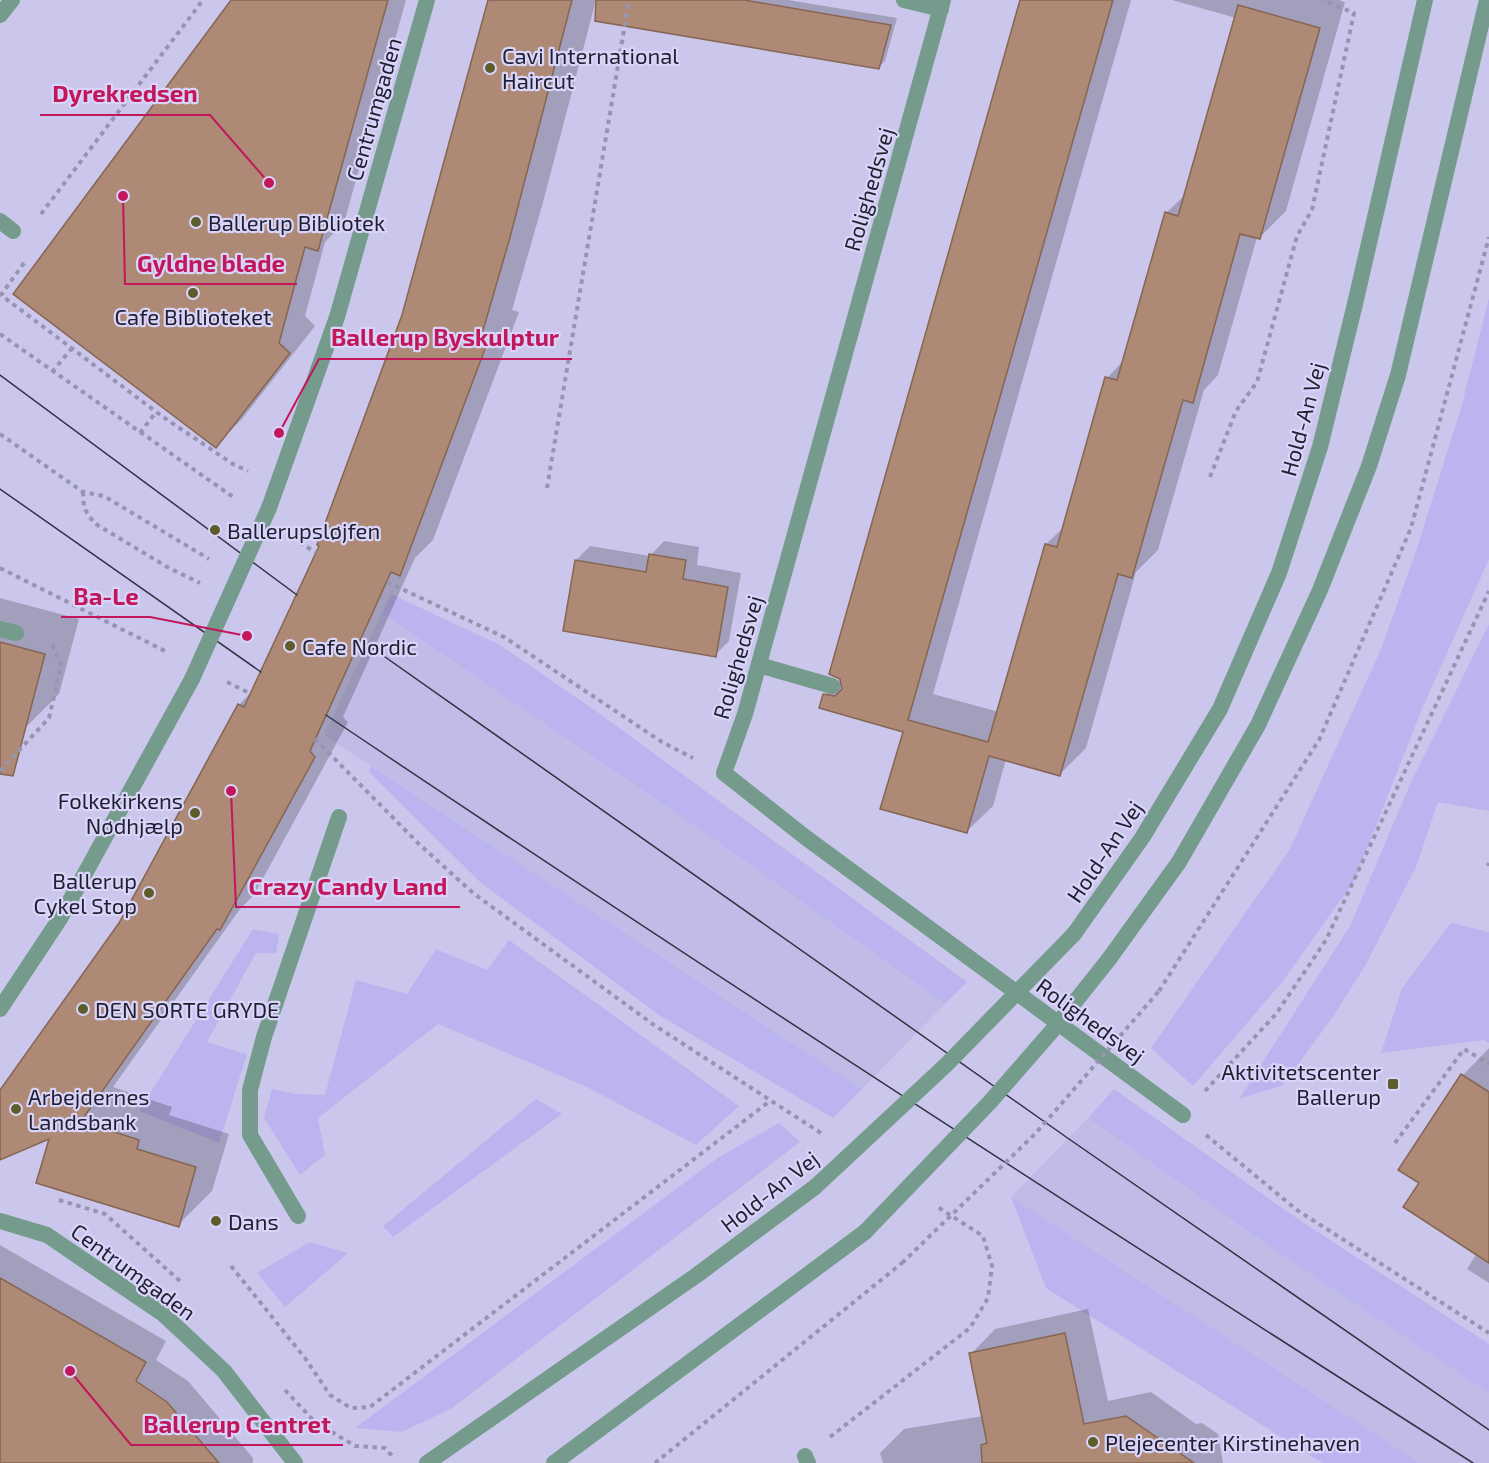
<svg xmlns="http://www.w3.org/2000/svg" width="1489" height="1463" font-family="'Exo 2',sans-serif">
<style>
.built{fill:#c0bce7}
.green{fill:#bbb4ee}
.shadow{fill:#0003}
.building{fill:#ad8976;stroke:#866552;stroke-width:1.5}
.lines{fill:none;stroke-linecap:round;stroke-linejoin:round}
.path{stroke:#9794b2;stroke-width:4;stroke-dasharray:4.5 4.5;stroke-linecap:butt}
.service{stroke:#749b8c;stroke-width:16}
.pedestrian{stroke:#749b8c;stroke-width:16}
.minor{stroke:#749b8c;stroke-width:16}
.tertiary{stroke:#749b8c;stroke-width:16}
.tram{stroke:#333142;stroke-width:1.5}
.path-bridge{stroke:#9794b2;stroke-width:4;stroke-dasharray:4.5 4.5;stroke-linecap:butt}
.pedestrian-bridge{stroke:#749b8c;stroke-width:16}
.tertiary-bridge{stroke:#749b8c;stroke-width:16}
.poi-dot{fill:#5c5d2a;stroke:#d8d4fa;stroke-width:2}
.labels{text-anchor:middle;dominant-baseline:central;stroke-width:4.5;stroke-linejoin:round;paint-order:stroke}
.poi-label{font-size:22px;fill:#211f2d;stroke:#d8d4fa;text-anchor:start}
.street-label{font-size:22px;fill:#211f2d;stroke:#d8d4fa}
.leader{fill:none;stroke:#c2185b;stroke-width:2}
.callout-dot{fill:#c2185b;stroke:#d8d4fa;stroke-width:2}
.callout-label{font-size:24px;text-anchor:middle;font-weight:bold;fill:#c2185b;stroke:#d8d4fa;stroke-width:4.5;stroke-linejoin:round;paint-order:stroke}
</style>
<rect width="100%" height="100%" fill="#cbc7ec"/>
<path class="built" d="M 382,613 L 711,837 L 945,1004 L 862,1089 L 324,735 Z
M 1088,1118 L 1286,1258 L 1489,1393 L 1489,1463 L 1420,1463 L 1011,1197 Z"/>
<path class="green" d="M 1489,298 L 1489,559 L 1422,709 L 1354,881 L 1283,981 L 1193,1086 L 1151,1048 L 1290,849 L 1381,649 L 1417,548 L 1461,408 Z
M 391,594 L 500,645 L 600,714 L 967,982 L 945,1004 L 711,837 L 382,613 Z
M 1489,624 L 1489,811 L 1438,802 L 1416,867 L 1365,966 L 1332,1018 L 1283,1085 L 1239,1099 L 1350,926 L 1411,782 Z
M 371,766 L 862,1089 L 833,1118 L 662,1017 L 481,883 L 369,772 Z
M 1451,923 L 1489,932 L 1489,1043 L 1484,1040 L 1381,1053 L 1402,988 Z
M 253,929 L 279,934 L 276,953 L 256,953 L 207,1042 L 247,1054 L 219,1143 L 139,1111 Z
M 509,940 L 739,1106 L 696,1145 L 585,1086 L 438,1024 L 318,1118 L 325,1155 L 300,1175 L 264,1118 L 272,1089 L 296,1094 L 325,1095 L 356,980 L 407,994 L 436,949 L 487,970 Z
M 1114,1089 L 1292,1215 L 1489,1344 L 1489,1393 L 1286,1258 L 1088,1118 Z
M 536,1099 L 562,1114 L 393,1237 L 383,1226 Z
M 779,1123 L 800,1142 L 452,1408 L 402,1432 L 355,1428 L 719,1157 Z
M 1011,1197 L 1420,1463 L 1322,1463 L 1046,1288 Z
M 310,1242 L 348,1253 L 285,1307 L 257,1273 Z"/>
<path class="shadow" d="M 233,0 L 406,0 L 344,223 L 325,242 L 305,316 L 315,326 L 242,419 L 216,446 Z
M 489,0 L 596,0 L 542,206 L 512,310 L 519,312 L 433,540 L 415,558 L 343,717 L 348,722 L 254,895 L 240,909 L 113,1087 L 172,1107 L 169,1115 L 229,1134 L 212,1191 L 178,1225 L 51,1137 L 0,1158 L 0,1092 L 120,924 L 239,705 L 254,689 L 321,545 L 403,315 Z
M 651,0 L 788,0 L 897,18 L 885,61 L 878,67 Z
M 1022,0 L 1131,0 L 933,694 L 999,712 L 1046,544 L 1064,527 L 1107,378 L 1124,360 L 1166,213 L 1186,194 L 1236,18 L 1172,0 L 1339,0 L 1345,2 L 1286,211 L 1259,238 L 1257,237 L 1218,375 L 1204,390 L 1158,550 L 1136,572 L 1086,748 L 1060,774 L 1006,759 L 993,806 L 966,832 L 904,731 L 824,695 L 841,678 Z
M 664,541 L 699,547 L 697,565 L 741,573 L 729,641 L 715,655 L 576,560 L 590,546 L 650,556 Z
M 0,598 L 79,619 L 59,694 L 24,729 L 0,723 Z
M 1489,1048 L 1489,1283 L 1467,1269 L 1477,1253 L 1421,1182 L 1400,1169 L 1463,1075 Z
M 0,1245 L 166,1341 L 156,1360 L 188,1381 L 253,1458 L 253,1463 L 0,1463 Z
M 1088,1309 L 1108,1401 L 1151,1392 L 1196,1424 L 1202,1423 L 1218,1434 L 1223,1463 L 883,1463 L 880,1453 L 904,1429 L 983,1416 L 971,1354 L 995,1329 Z"/>
<path class="building" d="M 231,0 L 388,0 L 318,251 L 305,247 L 279,343 L 290,353 L 216,448 L 13,294 Z
M 488,0 L 572,0 L 509,241 L 479,344 L 486,346 L 400,576 L 391,572 L 310,751 L 315,757 L 220,930 L 217,929 L 81,1121 L 139,1140 L 137,1149 L 196,1167 L 179,1227 L 36,1183 L 49,1139 L 0,1160 L 0,1090 L 119,923 L 238,704 L 244,707 L 319,546 L 317,545 L 402,315 Z
M 596,0 L 744,0 L 891,25 L 879,69 L 595,21 Z
M 1020,0 L 1113,0 L 908,720 L 988,742 L 1045,544 L 1057,547 L 1105,377 L 1117,380 L 1165,212 L 1178,216 L 1238,5 L 1320,28 L 1260,239 L 1240,234 L 1193,403 L 1183,400 L 1132,578 L 1118,574 L 1060,776 L 989,756 L 967,833 L 880,809 L 903,732 L 819,708 L 823,694 L 835,696 L 842,689 L 840,679 L 829,674 Z
M 649,554 L 686,560 L 683,579 L 728,587 L 716,657 L 563,631 L 575,560 L 646,572 Z
M 0,642 L 45,654 L 13,776 L 0,774 Z
M 1461,1074 L 1489,1092 L 1489,1263 L 1403,1207 L 1419,1183 L 1398,1170 Z
M 0,1278 L 146,1362 L 136,1381 L 167,1402 L 219,1463 L 0,1463 Z
M 1065,1333 L 1084,1424 L 1126,1416 L 1194,1463 L 982,1463 L 981,1445 L 987,1443 L 969,1353 Z"/>
<g class="lines">
<path class="path" d="M 41,214 L 203,0
M 24,263 L 1,295 L 163,417 L 233,464 L 248,471
M 0,334 L 236,499
M 52,372 L 72,348
M 140,433 L 156,412
M 0,434 L 83,492 L 104,496 L 209,559
M 1210,477 L 1236,411 L 1257,382 L 1297,236 L 1312,210 L 1354,13 L 1322,0
M 547,488 L 629,0
M 83,492 L 84,508 L 94,523 L 169,568 L 200,583
M 292,537 L 316,553
M 0,568 L 167,652
M 387,582 L 504,637 L 662,742 L 693,758
M 227,682 L 251,694
M 315,739 L 419,844 L 473,893 L 654,1025 L 824,1135
M 0,771 L 49,718 L 61,665 L 53,646 L 48,644
M 1488,866 L 1489,863
M 1159,991 L 1319,740 L 1411,528 L 1489,237
M 1205,1091 L 1276,1014 L 1326,940 L 1489,591
M 1206,1135 L 1297,1210 L 1489,1333
M 1395,1143 L 1464,1049 L 1489,1064
M 59,1200 L 105,1214 L 180,1281
M 231,1266 L 305,1358 L 330,1395 L 351,1408 L 370,1407 L 770,1101
M 285,1390 L 314,1421 L 355,1446 L 385,1448 L 394,1458
M 830,1437 L 970,1328 L 988,1298 L 992,1266 L 983,1236 L 936,1206
M 655,1463 L 902,1263"/>
<path class="service" d="M 904,0 L 941,9
M 0,629 L 16,633
M 759,665 L 832,686
M 298,1216 L 250,1135 L 250,1090 L 264,1037 L 339,817"/>
<path class="pedestrian" d="M 0,15 L 12,0
M 0,221 L 13,231
M 269,508 L 337,317 L 427,0
M 0,1009 L 61,917 L 192,679"/>
<path class="minor" d="M 943,0 L 745,714 L 724,773 L 805,837 L 1183,1115
M 0,1221 L 47,1235 L 163,1314 L 224,1371 L 295,1463
M 805,1456 L 808,1463"/>
<path class="tertiary" d="M 1074,934 L 1142,838 L 1220,709 L 1279,573 L 1320,447 L 1355,304 L 1425,0
M 1109,959 L 1179,862 L 1258,725 L 1320,590 L 1369,466 L 1398,375 L 1487,0
M 427,1463 L 697,1275 L 815,1187
M 554,1463 L 865,1232"/>
<path class="tram" d="M 0,375 L 297,595
M 0,489 L 261,672
M 361,640 L 1069,1139 L 1489,1430
M 326,715 C 705,970 1088,1217 1473,1463"/>
<path class="path-bridge" d="M 902,1263 L 1036,1133 L 1159,991"/>
<path class="pedestrian-bridge" d="M 192,679 L 269,508"/>
<path class="tertiary-bridge" d="M 815,1187 L 946,1065 L 1074,934
M 865,1232 L 990,1102 L 1051,1032 L 1109,959"/>
</g>
<g class="poi-dot">
<circle cx="490" cy="68" r="6"/>
<circle cx="196" cy="222" r="6"/>
<circle cx="193" cy="293" r="6"/>
<circle cx="215" cy="530" r="6"/>
<circle cx="290" cy="646" r="6"/>
<circle cx="195" cy="813" r="6"/>
<circle cx="149" cy="893" r="6"/>
<circle cx="83" cy="1009" r="6"/>
<rect x="1387" y="1078" width="12" height="12" rx="3"/>
<circle cx="16" cy="1109" r="6"/>
<circle cx="216" cy="1221" r="6"/>
<circle cx="1093" cy="1442" r="6"/>
</g>
<g class="labels">
<g class="poi-label">
<text x="502" y="55">Cavi International<tspan x="502" dy="25">Haircut</tspan></text>
<text x="208" y="222">Ballerup Bibliotek</text>
<text x="193" y="316" text-anchor="middle">Cafe Biblioteket</text>
<text x="227" y="530">Ballerupsløjfen</text>
<text x="302" y="646">Cafe Nordic</text>
<text x="183" y="800" text-anchor="end">Folkekirkens<tspan x="183" dy="25">Nødhjælp</tspan></text>
<text x="137" y="880" text-anchor="end">Ballerup<tspan x="137" dy="25">Cykel Stop</tspan></text>
<text x="95" y="1009">DEN SORTE GRYDE</text>
<text x="1381" y="1071" text-anchor="end">Aktivitetscenter<tspan x="1381" dy="25">Ballerup</tspan></text>
<text x="28" y="1096">Arbejdernes<tspan x="28" dy="25">Landsbank</tspan></text>
<text x="228" y="1221">Dans</text>
<text x="1105" y="1442">Plejecenter Kirstinehaven</text>
</g>
<g class="street-label">
<text transform="translate(373 109) rotate(-74)">Centrumgaden</text>
<text transform="translate(868 189) rotate(-74)">Rolighedsvej</text>
<text transform="translate(1302 419) rotate(-75)">Hold-An Vej</text>
<text transform="translate(737 657) rotate(-74)">Rolighedsvej</text>
<text transform="translate(1104 851) rotate(-56)">Hold-An Vej</text>
<text transform="translate(1091 1020) rotate(36)">Rolighedsvej</text>
<text transform="translate(769 1191) rotate(-38)">Hold-An Vej</text>
<text transform="translate(134 1271) rotate(36)">Centrumgaden</text>
</g>
</g>
<path class="leader" d="M269 183L210 115H40M123 196L125 284H297M279 433L319 359H572M247 636L150 617H61M231 791L236 907H460M70 1371L131 1445H343"/>
<g class="callout-dot">
<circle cx="269" cy="183" r="6"/>
<circle cx="123" cy="196" r="6"/>
<circle cx="279" cy="433" r="6"/>
<circle cx="247" cy="636" r="6"/>
<circle cx="231" cy="791" r="6"/>
<circle cx="70" cy="1371" r="6"/>
</g>
<g class="callout-label">
<text x="125" y="102">Dyrekredsen</text>
<text x="211" y="272">Gyldne blade</text>
<text x="445" y="346">Ballerup Byskulptur</text>
<text x="106" y="605">Ba-Le</text>
<text x="348" y="895">Crazy Candy Land</text>
<text x="237" y="1433">Ballerup Centret</text>
</g>
</svg>
